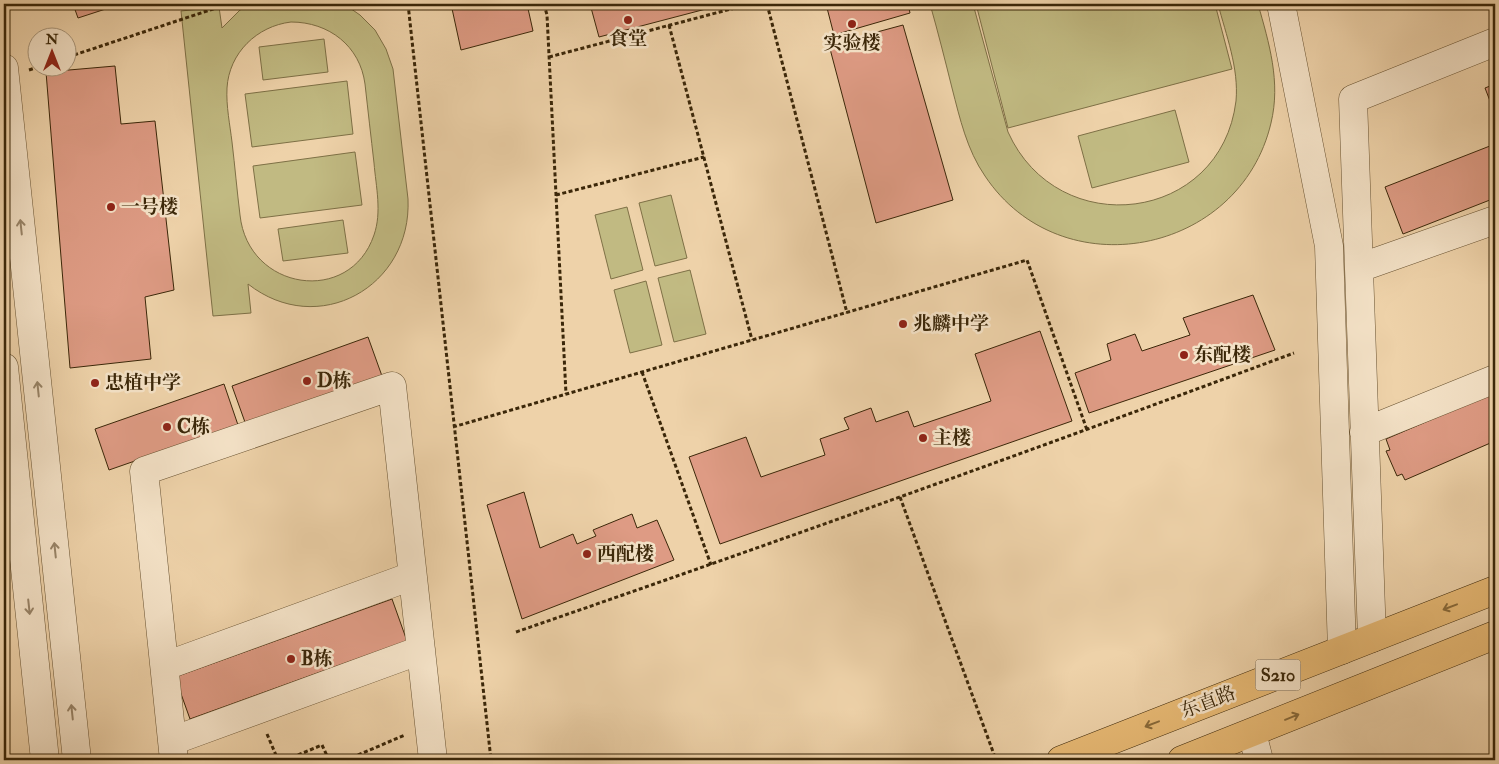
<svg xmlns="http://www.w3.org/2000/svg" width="1499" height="764" font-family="'IM FELL Double Pica','Noto Serif SC',serif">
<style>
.green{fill:#c1ba82;stroke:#7e7046;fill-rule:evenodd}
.building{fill:#de9b84;stroke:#3b2709}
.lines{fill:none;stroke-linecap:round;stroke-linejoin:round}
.minor-casing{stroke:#685231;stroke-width:29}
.major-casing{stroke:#3b2709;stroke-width:29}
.path{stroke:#3b2709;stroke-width:3;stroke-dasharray:4 2.5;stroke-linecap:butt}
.minor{stroke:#f4e2c7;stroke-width:28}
.major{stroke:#e7b974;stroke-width:28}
.oneway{stroke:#988468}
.oneway2{stroke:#886939}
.poi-dot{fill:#8f2418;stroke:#f4e2c7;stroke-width:2}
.labels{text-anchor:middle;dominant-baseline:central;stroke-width:5;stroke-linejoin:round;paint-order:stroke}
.shield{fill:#f4e2c7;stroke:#725f42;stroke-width:1}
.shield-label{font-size:18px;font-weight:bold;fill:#3b2709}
.poi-label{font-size:19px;font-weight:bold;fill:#3b2709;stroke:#f4e2c7;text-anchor:start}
.street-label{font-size:19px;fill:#3b2709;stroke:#f4e2c7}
</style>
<rect width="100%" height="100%" fill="#eed2a9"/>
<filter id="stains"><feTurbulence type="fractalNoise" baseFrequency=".004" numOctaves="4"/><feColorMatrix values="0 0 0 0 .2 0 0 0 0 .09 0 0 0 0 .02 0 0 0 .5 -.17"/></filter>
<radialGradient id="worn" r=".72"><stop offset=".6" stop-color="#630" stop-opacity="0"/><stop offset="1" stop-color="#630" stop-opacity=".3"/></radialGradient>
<path class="green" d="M 251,4 L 344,4 L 360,15 L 375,30 L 386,49 L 393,69 L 408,199 C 412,287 318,339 248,284 L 251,313 L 213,316 L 181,11 L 219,7 L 222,28 L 240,10 ZM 291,22 C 329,22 360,46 365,84 C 368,111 371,137 374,163 C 376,187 382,212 374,235 C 350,306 248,291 240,215 C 237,191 235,167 232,142 C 230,125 226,106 227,88 C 229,53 257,26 291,22 Z
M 930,4 L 973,4 L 1008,132 C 1058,243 1221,223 1236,101 C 1239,68 1226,35 1218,4 L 1258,4 C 1269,43 1281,82 1271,123 C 1240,255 1061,290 985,176 C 967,150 960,119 952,88 C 945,60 938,32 930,4 Z
M 976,4 L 1215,4 L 1232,69 L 1008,128 Z
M 324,39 L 328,72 L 263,80 L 259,47 Z
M 347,81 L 353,134 L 252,147 L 245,94 Z
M 1175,110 L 1189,162 L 1092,188 L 1078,136 Z
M 355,152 L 362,205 L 260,218 L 253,166 Z
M 671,195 L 687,258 L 655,266 L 639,203 Z
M 627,207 L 643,270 L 611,279 L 595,215 Z
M 343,220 L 348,253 L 283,261 L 278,229 Z
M 690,270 L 706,334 L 674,342 L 658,278 Z
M 646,281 L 662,345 L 630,353 L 614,290 Z"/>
<path class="building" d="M 73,4 L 121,4 L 78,18 Z
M 451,4 L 527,4 L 533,31 L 461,50 Z
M 590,4 L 725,4 L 599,37 Z
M 826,4 L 908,4 L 910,13 L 834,35 Z
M 903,25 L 953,200 L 876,223 L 829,45 Z
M 115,66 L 121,124 L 155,121 L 174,290 L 145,297 L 151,359 L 70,368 L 46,72 Z
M 1495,84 L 1495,114 L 1485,88 Z
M 1495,144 L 1495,198 L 1403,234 L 1385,187 Z
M 1253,295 L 1275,350 L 1089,413 L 1075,373 L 1111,360 L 1107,344 L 1135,334 L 1142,351 L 1190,335 L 1183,318 Z
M 1040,331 L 1072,421 L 720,544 L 689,457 L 746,437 L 761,477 L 825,455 L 820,439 L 849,429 L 844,418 L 871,408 L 876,422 L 908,411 L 914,427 L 991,401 L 975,354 Z
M 368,337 L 382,376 L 246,425 L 232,386 Z
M 224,384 L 238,425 L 109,470 L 95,429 Z
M 1495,392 L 1495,441 L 1405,480 L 1402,474 L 1397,476 L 1386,451 L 1390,450 L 1386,439 Z
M 524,492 L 540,548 L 573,534 L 577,544 L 596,536 L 593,530 L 632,514 L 637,528 L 657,520 L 674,560 L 522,619 L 487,505 Z
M 392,599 L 407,641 L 190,719 L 175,677 Z"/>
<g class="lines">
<defs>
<path id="minor" d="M 1281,4 L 1329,246 L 1342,650
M 4,68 L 77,760
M 1359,268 L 1495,220
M 4,367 L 45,760
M 1364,432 L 1495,379
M 1372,638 L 1353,99 L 1495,42
M 165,666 L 412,576
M 1252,733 L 1259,760
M 172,741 L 421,650
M 174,760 L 144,471 L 392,386 L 433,760"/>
<path id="major" d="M 1061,760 L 1495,590
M 1182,760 L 1495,635"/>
</defs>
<use href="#minor" class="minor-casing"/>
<use href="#major" class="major-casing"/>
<path class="path" d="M 408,4 L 491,760
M 544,4 L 547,15 L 566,394
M 767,4 L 847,313
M 669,25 L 752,340
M 68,57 L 228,4
M 549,57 L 750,4
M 29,70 L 38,67
M 556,195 L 704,157
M 642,372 L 711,565
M 453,427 L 1027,260 L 1087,430
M 900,497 L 996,760
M 516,632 C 777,542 1036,449 1294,353
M 267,734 L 278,760
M 286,760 L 322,745 L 329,760
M 346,760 L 405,735"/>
<use href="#minor" class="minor"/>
<use href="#major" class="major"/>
</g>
<defs><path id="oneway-shaft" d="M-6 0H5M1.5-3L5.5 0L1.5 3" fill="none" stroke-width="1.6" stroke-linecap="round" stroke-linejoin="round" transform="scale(1.25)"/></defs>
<g class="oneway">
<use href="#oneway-shaft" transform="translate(21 227) rotate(-96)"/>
<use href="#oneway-shaft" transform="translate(38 389) rotate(-96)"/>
<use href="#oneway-shaft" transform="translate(55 550) rotate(-96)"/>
<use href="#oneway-shaft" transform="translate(29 607) rotate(84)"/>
<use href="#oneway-shaft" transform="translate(72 712) rotate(-96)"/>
</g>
<g class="oneway2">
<use href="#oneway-shaft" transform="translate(1450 607) rotate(159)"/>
<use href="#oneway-shaft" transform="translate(1292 717) rotate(-22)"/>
<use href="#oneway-shaft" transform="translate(1152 724) rotate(159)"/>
</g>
<g class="poi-dot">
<circle cx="628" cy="20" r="5"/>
<circle cx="852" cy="24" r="5"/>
<circle cx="111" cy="207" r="5"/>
<circle cx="903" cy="324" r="5"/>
<circle cx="1184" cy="355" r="5"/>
<circle cx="307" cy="381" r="5"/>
<circle cx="95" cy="383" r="5"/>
<circle cx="167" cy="427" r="5"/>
<circle cx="923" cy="438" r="5"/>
<circle cx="587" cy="554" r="5"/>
<circle cx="291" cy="659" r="5"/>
</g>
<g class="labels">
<rect class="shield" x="1255.5" y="659.5" width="45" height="31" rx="4"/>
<g class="shield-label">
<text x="1278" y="675">S210</text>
</g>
<g class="poi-label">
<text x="628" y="39" text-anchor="middle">食堂</text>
<text x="852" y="43" text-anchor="middle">实验楼</text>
<text x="121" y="207">一号楼</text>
<text x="913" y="324">兆麟中学</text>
<text x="1194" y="355">东配楼</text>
<text x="317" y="381">D栋</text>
<text x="105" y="383">忠植中学</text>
<text x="177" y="427">C栋</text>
<text x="933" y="438">主楼</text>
<text x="597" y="554">西配楼</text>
<text x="301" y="659">B栋</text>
</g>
<g class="street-label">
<text transform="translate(1208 702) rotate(-21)">东直路</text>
</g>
</g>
<rect width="1499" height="764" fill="none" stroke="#eed2a9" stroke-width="20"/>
<rect x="5" y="5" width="1489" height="754" fill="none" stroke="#3b2709" stroke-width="2.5"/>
<rect x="10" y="10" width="1479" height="744" fill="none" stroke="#3b2709"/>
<g transform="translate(52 52)"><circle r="24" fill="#f4e2c7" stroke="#aa977b"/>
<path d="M0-4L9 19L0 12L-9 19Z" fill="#8f2418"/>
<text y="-8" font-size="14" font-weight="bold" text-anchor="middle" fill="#3b2709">N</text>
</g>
<rect width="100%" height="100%" filter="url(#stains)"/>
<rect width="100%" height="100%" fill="url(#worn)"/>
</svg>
